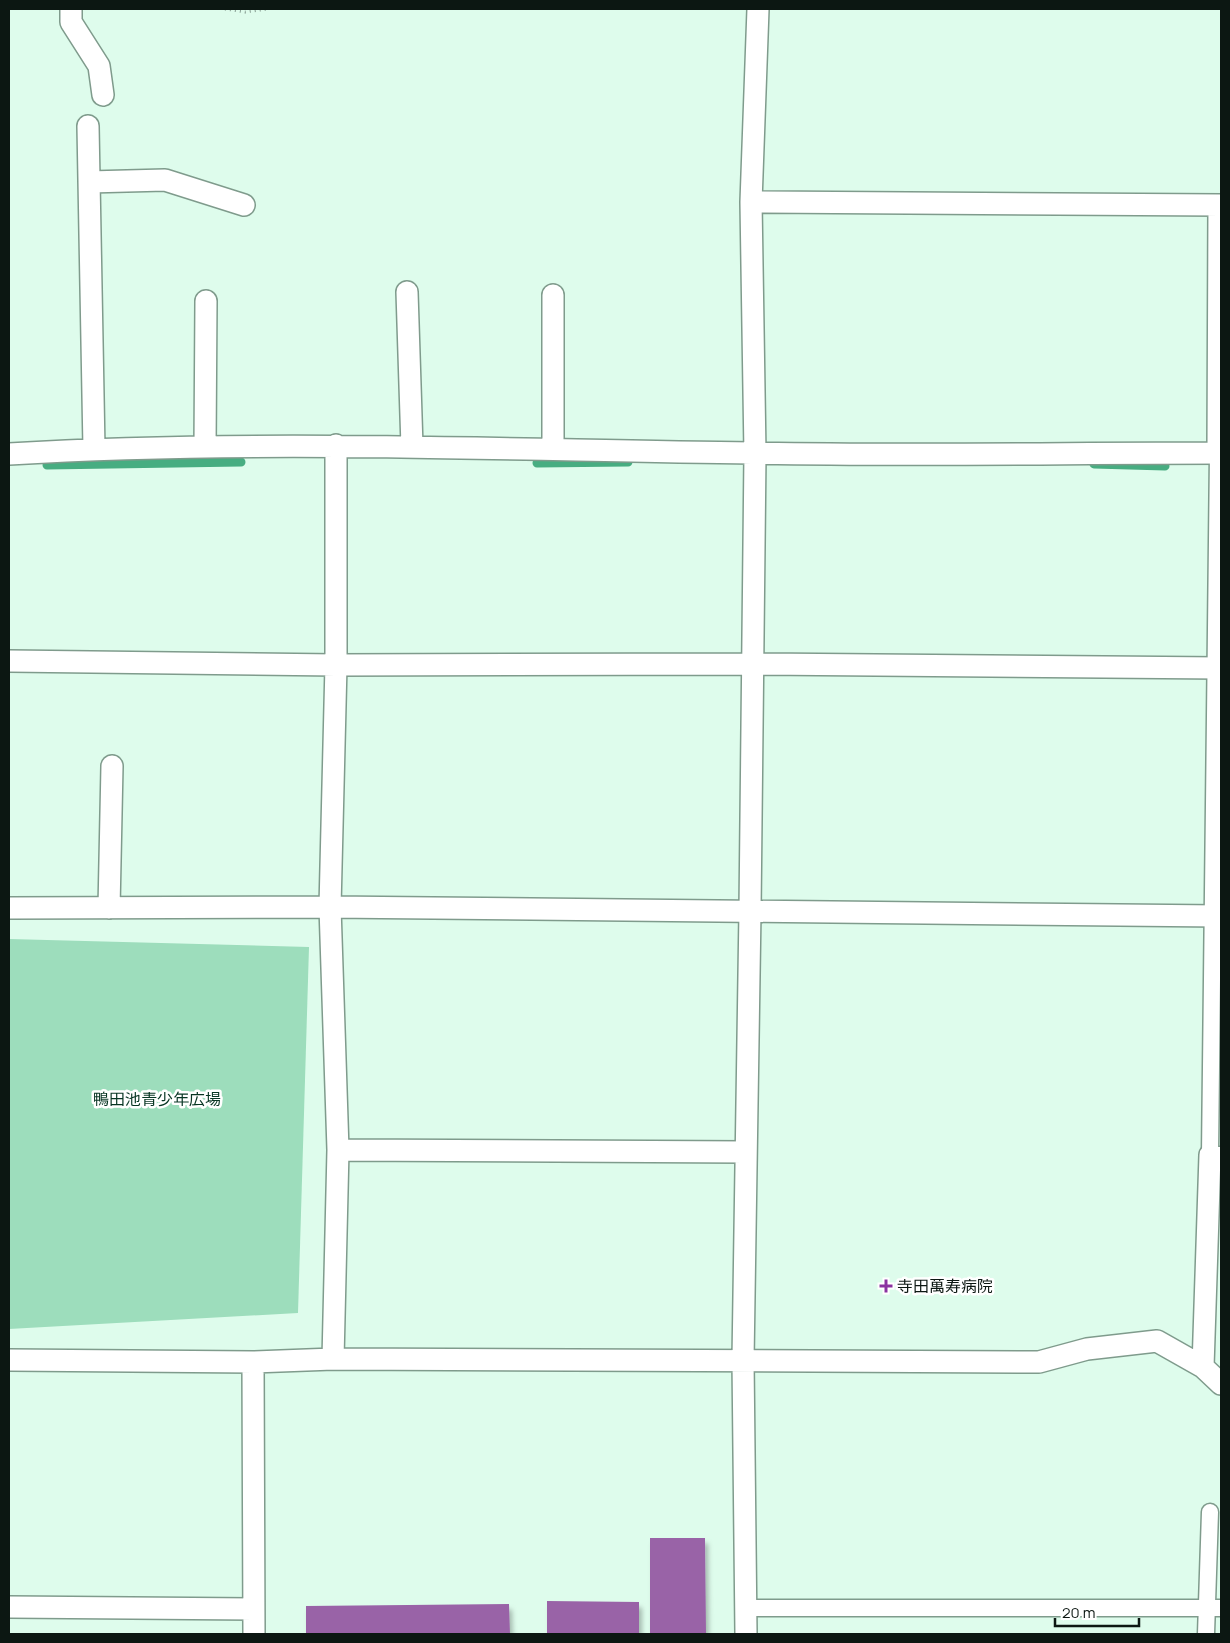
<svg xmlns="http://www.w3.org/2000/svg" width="1230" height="1643" font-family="Manrope,'Noto Sans JP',sans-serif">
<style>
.green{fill:#9dddbc}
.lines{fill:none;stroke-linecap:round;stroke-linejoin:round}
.stream{stroke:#47ad81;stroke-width:9}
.building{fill:#9963a7;filter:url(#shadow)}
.pedestrian-casing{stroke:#7f9b8c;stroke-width:19}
.minor-casing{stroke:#7f9b8c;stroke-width:24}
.path{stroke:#889e93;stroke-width:3;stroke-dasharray:1 4;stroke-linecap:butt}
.pedestrian{stroke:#fff;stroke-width:16}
.minor{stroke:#fff;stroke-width:21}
.poi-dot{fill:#8a33a0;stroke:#fff;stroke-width:2}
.labels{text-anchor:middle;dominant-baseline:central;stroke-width:5;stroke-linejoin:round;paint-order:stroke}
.park-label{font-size:16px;fill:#073523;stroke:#fff}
.poi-label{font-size:16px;fill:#0c1712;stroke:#fff;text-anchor:start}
</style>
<defs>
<filter id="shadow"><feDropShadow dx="3" dy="5.5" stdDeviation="2.5" flood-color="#0004"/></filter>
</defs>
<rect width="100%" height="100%" fill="#defcec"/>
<path class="green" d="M 9,939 L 309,947 L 298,1313 L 9,1329 Z"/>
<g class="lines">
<path class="stream" d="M 537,463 L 628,462
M 1094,464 L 1165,466
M 47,465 L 241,462"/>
</g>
<path class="building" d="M 650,1538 L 705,1538 L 706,1634 L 650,1634 Z
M 547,1601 L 639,1602 L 639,1634 L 547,1634 Z
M 509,1604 L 510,1634 L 306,1634 L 306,1606 Z"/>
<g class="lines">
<defs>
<path id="pedestrian" d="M 1218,453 L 1210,1155 L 1221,1155
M 746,1608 L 1221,1608
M 1206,1634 L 1210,1512"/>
<path id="minor" d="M 71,9 L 71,22 L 99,66 L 103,95
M 88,126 L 94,449
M 89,182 L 165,180 L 244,205
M 751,202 L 1221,205
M 407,292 L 412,447
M 205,447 L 206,301
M 553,449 L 553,295
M 1218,453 L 1219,205
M 9,454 C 256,439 504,450 752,453 C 908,456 1065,453 1221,453
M 9,661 L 336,665 L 753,664 L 1221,668
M 9,908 L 330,907 L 1221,916
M 109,908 L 112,766
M 338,1150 L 746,1152
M 333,1359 L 338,1150 L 330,907 L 336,665 L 336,445
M 9,1360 L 253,1362 L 333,1359 L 1039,1362 L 1087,1349 L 1157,1341 L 1203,1367 L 1221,1384
M 253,1362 L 254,1634
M 1203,1367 L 1210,1155
M 9,1607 L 253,1609
M 746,1634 L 743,1360 L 750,911 L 755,454 L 751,202 L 758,9"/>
</defs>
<use href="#pedestrian" class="pedestrian-casing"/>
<use href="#minor" class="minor-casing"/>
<path class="path" d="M 225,9 L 245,12 L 268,9"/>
<use href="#pedestrian" class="pedestrian"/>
<use href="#minor" class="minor"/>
</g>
<path class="poi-dot" d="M883.5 1278.5h5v5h5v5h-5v5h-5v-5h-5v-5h5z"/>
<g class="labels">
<g class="park-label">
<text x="157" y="1099">鴨田池青少年広場</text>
</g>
<g class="poi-label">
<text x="897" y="1286">寺田萬寿病院</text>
</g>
</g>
<rect width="1230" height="1643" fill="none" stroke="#0c1712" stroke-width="20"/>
<path d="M1055 1618v8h84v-8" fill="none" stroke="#0c1712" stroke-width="2.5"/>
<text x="1062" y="1618" font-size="15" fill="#0c1712" stroke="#ffffff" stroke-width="4" paint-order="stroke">20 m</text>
</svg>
